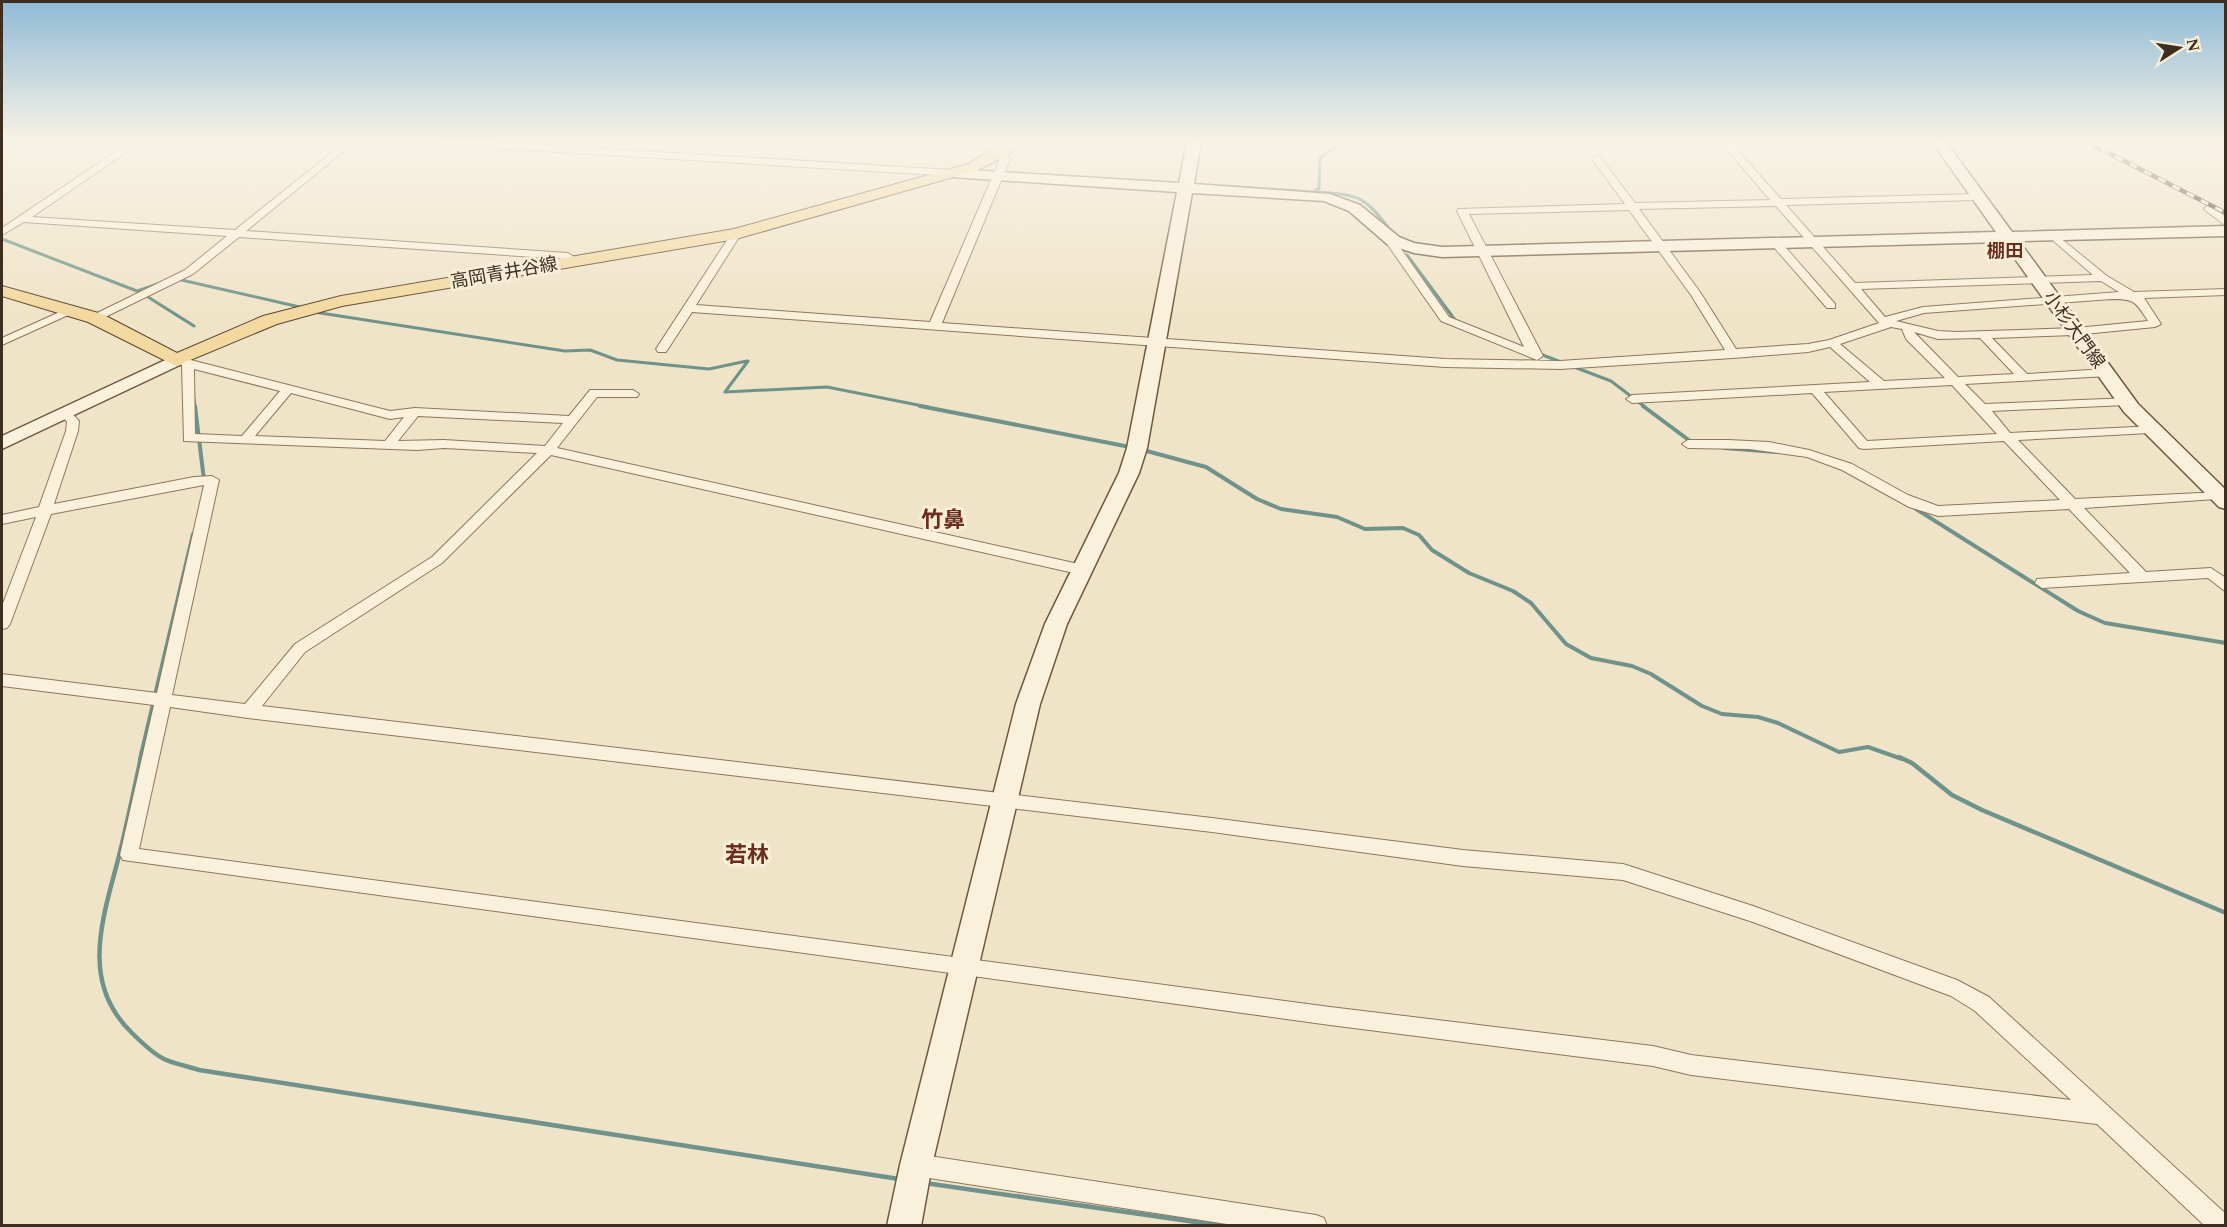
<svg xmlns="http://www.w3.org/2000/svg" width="2227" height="1227" font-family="Spectral,'Noto Sans JP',serif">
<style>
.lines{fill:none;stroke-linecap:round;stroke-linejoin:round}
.stream-far2{stroke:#6f938a;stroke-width:3}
.stream-far1{stroke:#6f938a;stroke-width:4}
.stream{stroke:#6f938a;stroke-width:4.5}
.street-casing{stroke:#8d765c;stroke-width:2}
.secondary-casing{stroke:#6f573f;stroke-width:3}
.primary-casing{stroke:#5b4430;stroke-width:2}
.street{fill:#faf1dc;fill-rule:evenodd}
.secondary{fill:#faf1dc;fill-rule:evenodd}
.primary{fill:#f3d9a0;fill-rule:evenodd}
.rail-casing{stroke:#3d2e20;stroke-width:4.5}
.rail{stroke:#f7eed8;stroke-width:3;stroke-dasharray:8;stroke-linecap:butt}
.labels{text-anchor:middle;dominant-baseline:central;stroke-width:6;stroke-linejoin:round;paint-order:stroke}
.far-neighbourhood-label{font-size:18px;font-weight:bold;fill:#6b2e1e;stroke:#f7eed8}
.far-street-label{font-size:18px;fill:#3d2e20;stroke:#f7eed8}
.neighbourhood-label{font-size:22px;font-weight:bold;fill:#6b2e1e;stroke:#f7eed8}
</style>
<rect width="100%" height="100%" fill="#f0e4c8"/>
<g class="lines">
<path class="stream-far2" d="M 2,143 L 6,142
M 769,159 L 867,165
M 1224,186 L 1314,192 L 1319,188 L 1320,158 L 1341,142
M 1315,192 C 1358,195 1363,194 1390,230
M 2,239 L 137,291 L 158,284
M 1407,255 L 1455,320
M 177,279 L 304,308
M 148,297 L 194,326
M 314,312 L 565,351 L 590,350 L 617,360 L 709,369 L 747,361
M 1540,354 L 1561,362
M 748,361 L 725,392 L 827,387 L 928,407
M 1574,367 L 1611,381 L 1645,407
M 194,398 L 195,407"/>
<path class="stream-far1" d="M 195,406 L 204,480
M 920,406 L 1130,447
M 1643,406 L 1690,441
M 1724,448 L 1776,452
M 1143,450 L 1206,467 L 1257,499 L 1281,509 L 1337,517 L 1365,529 L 1403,528 L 1419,535 L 1432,550 L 1469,573 L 1513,591 L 1531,603 L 1566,644 L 1591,658 L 1632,666 L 1651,674 L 1702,706 L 1722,714 L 1758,717 L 1778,723 L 1839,752 L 1868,747 L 1902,759
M 1913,507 L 2078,611 L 2105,623 L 2226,643
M 140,759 L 193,534"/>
<path class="stream" d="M 141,757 C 134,790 127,824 119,856 C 103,918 79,982 132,1033 C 141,1042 152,1053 164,1059 C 175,1064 187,1066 199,1070 L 899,1179
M 1899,757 L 1912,763 L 1952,795 L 1982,810 L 2226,913
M 925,1183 L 1223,1226"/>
<defs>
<path id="street" d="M 130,142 L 141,142 L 32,217 L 235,230 L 345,142 L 355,142 L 246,231 L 568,253 L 580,261 L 575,264 L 565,259 L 239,237 L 193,274 L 99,320 L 91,320 L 91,316 L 185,270 L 227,236 L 24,222 L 2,235 L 2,228 Z
M 437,142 L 493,142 L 952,170 L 957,173 L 952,176 L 441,145 Z
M 1721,142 L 1730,142 L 1781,199 L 1978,194 L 1983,197 L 1978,200 L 1786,205 L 1855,283 L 2093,275 L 2049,237 L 2049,233 L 2053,232 L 2107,276 L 2134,292 L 2226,289 L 2226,295 L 2144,298 L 2161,324 L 2155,327 L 2074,335 L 1992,338 L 2027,374 L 2105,369 L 2111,373 L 2109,376 L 1965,384 L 1985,404 L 2130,398 L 2132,401 L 2126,405 L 1992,411 L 2010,433 L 2155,426 L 2156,429 L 2150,433 L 2018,440 L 2075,499 L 2221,492 L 2223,495 L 2216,499 L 2084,508 L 2146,572 L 2211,568 L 2226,578 L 2226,592 L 2208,578 L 2042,588 L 2035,583 L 2037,579 L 2130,573 L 2069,509 L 1938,516 L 1909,507 L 1842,470 L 1807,457 L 1749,449 L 1688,448 L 1682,444 L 1688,440 L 1728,440 L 1769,442 L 1809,450 L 1852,464 L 1908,495 L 1938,506 L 2060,500 L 2004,441 L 1864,449 L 1859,448 L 1812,393 L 1632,403 L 1626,399 L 1632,395 L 1870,382 L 1830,347 L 1808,352 L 1733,358 L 1560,369 L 1445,367 L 692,312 L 666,352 L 658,352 L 656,349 L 731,234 L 736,231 L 741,234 L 696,305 L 930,322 L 1000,159 L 997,152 L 1002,149 L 1005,150 L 1010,159 L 942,323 L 1445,359 L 1560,361 L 1725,350 L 1691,295 L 1629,210 L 1469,214 L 1543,356 L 1537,360 L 1441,321 L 1383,238 L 1392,236 L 1449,317 L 1524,347 L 1457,211 L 1458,209 L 1625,204 L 1592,159 L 1597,156 L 1600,157 L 1635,203 L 1770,200 ZM 1776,206 L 1879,323 L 1829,340 L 1808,344 L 1736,349 L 1700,292 L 1639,209 ZM 2101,281 L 2119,292 L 1923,307 L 1885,317 L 1861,289 ZM 2111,299 C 2135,299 2135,301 2148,321 L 2076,328 L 1956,332 L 1938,331 L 1896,321 L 1924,313 ZM 1891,327 L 1902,329 L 1906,339 L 1945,378 L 1884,381 L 1840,344 ZM 1914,332 L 1938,339 L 1980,338 L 2014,374 L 1958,377 ZM 1952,385 L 1997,434 L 1867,441 L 1824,392 Z
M 2209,205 L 2226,217 L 2226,226 L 2205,210 L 2204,208 Z
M 1772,241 L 1780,241 L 1835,304 L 1835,308 L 1827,308 L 1772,245 Z
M 73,306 L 79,309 L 77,311 L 2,345 L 2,338 Z
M 179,357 L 390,411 L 415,408 L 569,416 L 590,390 L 633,390 L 639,394 L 637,397 L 597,397 L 557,448 L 1083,565 L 1090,570 L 1083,575 L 551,455 L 442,563 L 305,652 L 262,706 L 1212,818 L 1463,850 L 1623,864 L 1753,906 L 1957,980 L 1989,997 L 2226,1214 L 2226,1226 L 2205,1226 L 2097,1124 L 1691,1075 L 1653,1066 L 1330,1025 L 123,860 L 120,855 L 154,705 L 2,686 L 2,674 L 157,693 L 204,485 L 51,514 L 10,624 L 7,628 L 2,629 L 2,606 L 36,517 L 2,524 L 2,515 L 39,507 L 66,431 L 67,422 L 59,413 L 61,410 L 69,410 L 79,421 L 78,431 L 54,504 L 194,477 L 212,476 L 219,480 L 172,695 L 245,704 L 295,644 L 432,557 L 537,453 L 444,448 L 417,450 L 184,441 L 182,365 L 173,361 ZM 194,369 L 280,391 L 242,436 L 195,434 ZM 291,393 L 390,419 L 404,417 L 385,441 L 255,436 ZM 418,416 L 563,423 L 545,446 L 444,440 L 398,441 ZM 170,707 L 248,718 L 1212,832 L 1463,866 L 1623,880 L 1753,922 L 1951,996 L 1975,1011 L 2071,1100 L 1691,1055 L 1653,1046 L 1330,1007 L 139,849 Z
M 916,1154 L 1316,1215 L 1324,1218 L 1327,1226 L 1240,1226 L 916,1176 L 908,1173 L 905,1165 L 908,1157 Z"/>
<path id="secondary" d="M 1187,142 L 1201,142 L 1194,184 L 1330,194 L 1360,205 L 1399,237 L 1414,243 L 1442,247 L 1996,232 L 1932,142 L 1946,142 L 2012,232 L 2226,226 L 2226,236 L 2019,241 L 2138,404 L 2226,490 L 2226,509 L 2219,507 L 2124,412 L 2003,242 L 1442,257 L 1414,253 L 1387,244 L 1349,211 L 1324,201 L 1192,193 L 1147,448 L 1139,473 L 1067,624 L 1040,704 L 932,1165 L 921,1226 L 887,1226 L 900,1165 L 1016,704 L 1045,624 L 1119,473 L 1127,448 L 1177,192 L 952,177 L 945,173 L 952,169 L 1179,183 Z
M 176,355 L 182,356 L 185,360 L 182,364 L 2,449 L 2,436 Z"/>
<path id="primary" d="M 1005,142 L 1021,142 L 1009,154 L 978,170 L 736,239 L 342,306 L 277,324 L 176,366 L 88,322 L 2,296 L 2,286 L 102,314 L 177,353 L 263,316 L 341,296 L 734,229 L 968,164 Z"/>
</defs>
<use href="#street" class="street-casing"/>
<use href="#secondary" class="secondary-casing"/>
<use href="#primary" class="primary-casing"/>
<use href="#street" class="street"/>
<use href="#secondary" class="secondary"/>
<use href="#primary" class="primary"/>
<defs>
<path id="rail" d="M 2087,142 L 2226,213"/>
</defs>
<use href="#rail" class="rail-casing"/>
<use href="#rail" class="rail"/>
</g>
<linearGradient id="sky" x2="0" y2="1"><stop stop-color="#8fbad6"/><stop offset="0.45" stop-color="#f8f3e6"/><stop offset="1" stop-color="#f8f3e6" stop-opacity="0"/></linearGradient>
<rect width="2227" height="314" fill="url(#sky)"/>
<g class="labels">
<g class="far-neighbourhood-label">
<text x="2005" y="251">棚田</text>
</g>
<g class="far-street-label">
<text transform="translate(504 273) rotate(-10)">高岡青井谷線</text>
<text transform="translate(2074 330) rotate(54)">小杉大門線</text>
</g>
<g class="neighbourhood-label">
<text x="943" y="520">竹鼻</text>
<text x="747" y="855">若林</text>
</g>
</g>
<rect width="2227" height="1227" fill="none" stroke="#3d2e20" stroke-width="6"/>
<g transform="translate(2179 48) rotate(78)" stroke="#f7eed8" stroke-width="4.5" paint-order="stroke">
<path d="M0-4.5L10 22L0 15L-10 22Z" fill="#3d2e20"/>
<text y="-9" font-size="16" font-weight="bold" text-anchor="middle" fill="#3d2e20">N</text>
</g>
</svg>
